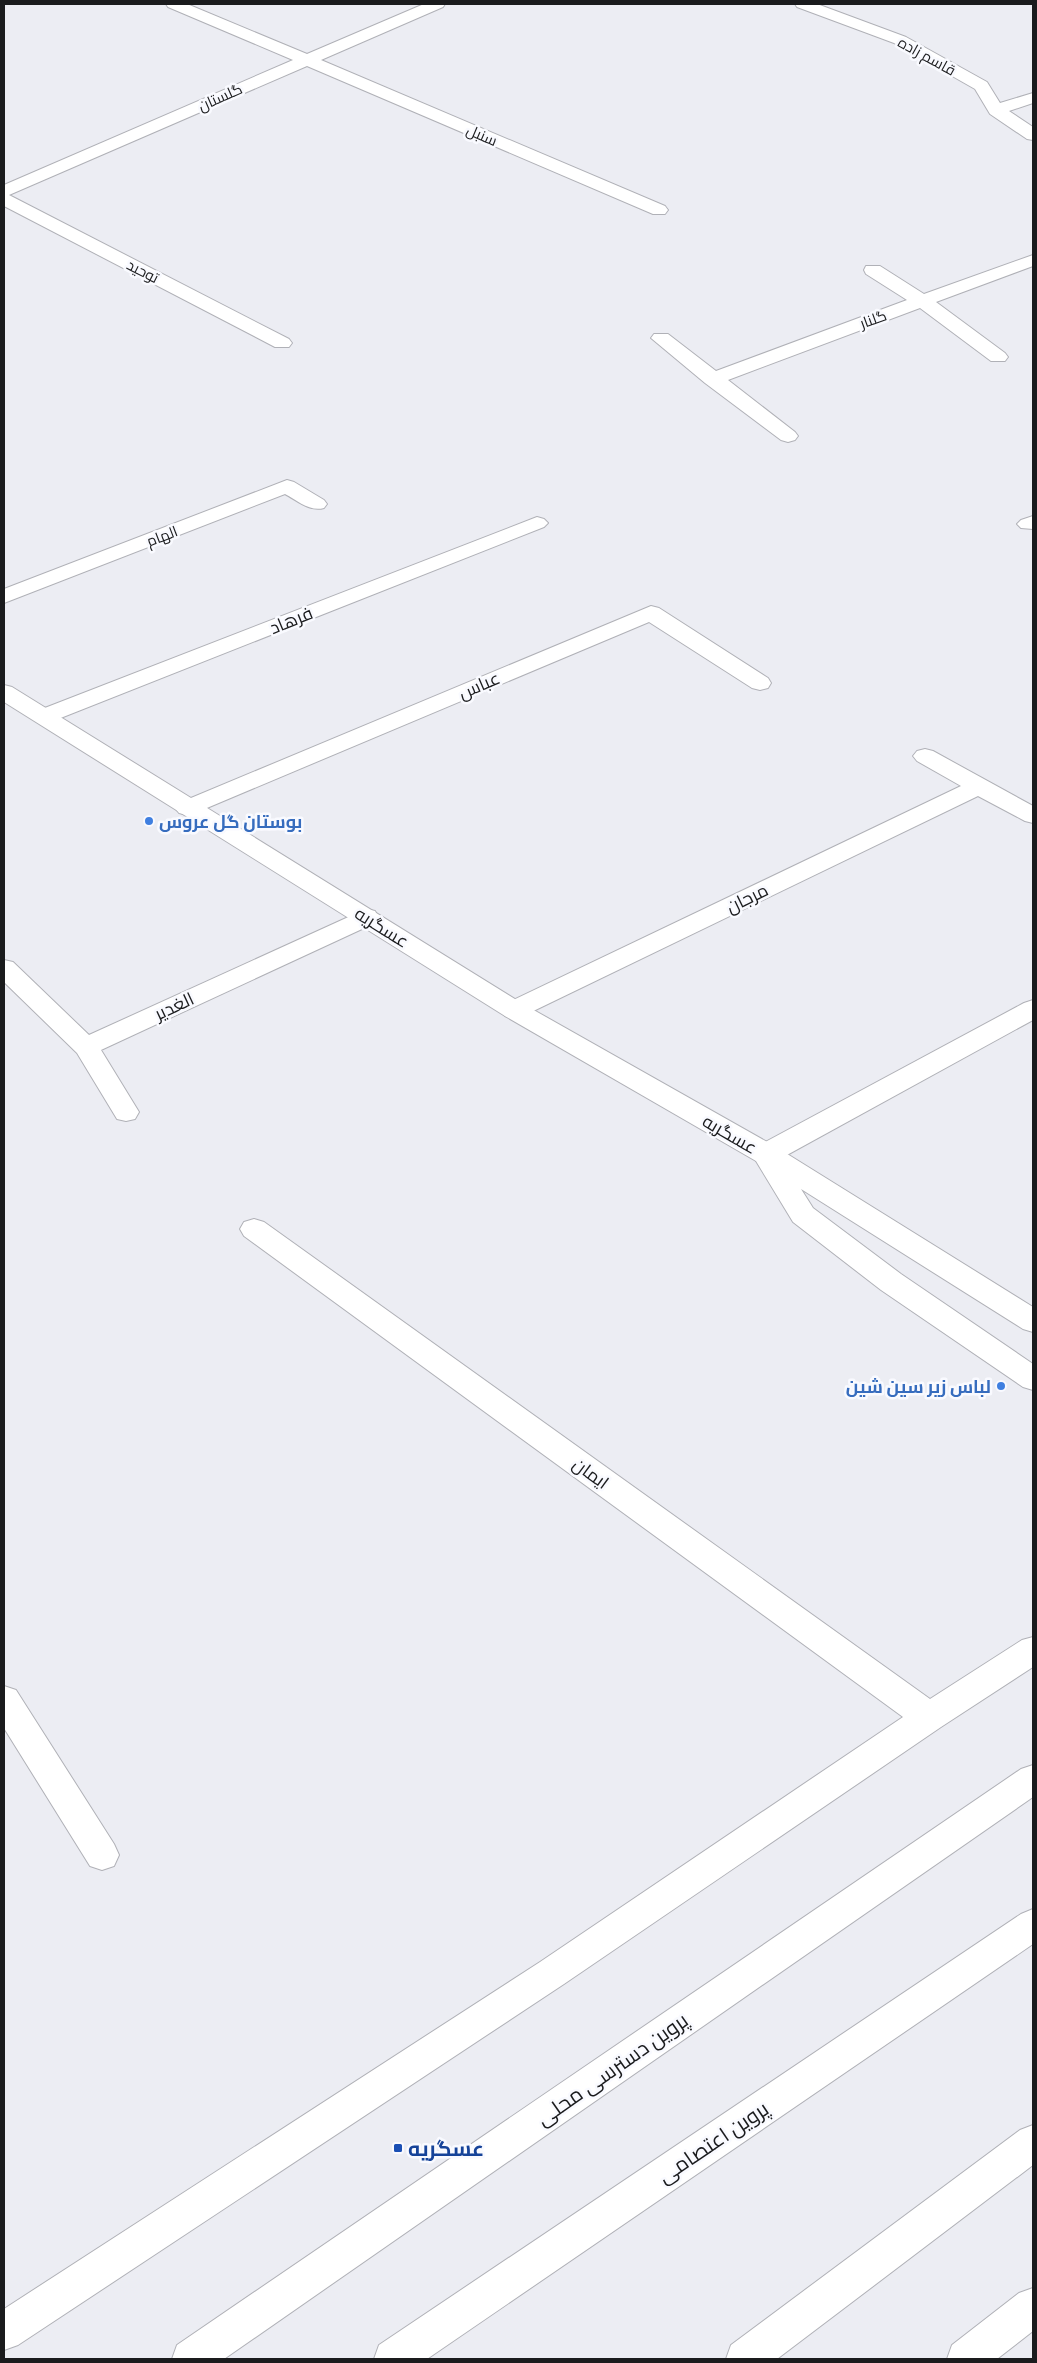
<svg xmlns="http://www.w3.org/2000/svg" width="1037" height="2363" font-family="'PT Sans Narrow',Cairo,sans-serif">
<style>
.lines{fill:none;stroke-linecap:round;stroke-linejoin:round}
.minor-casing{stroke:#b0b1b7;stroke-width:2}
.major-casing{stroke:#b0b1b7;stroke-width:2}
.minor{fill:#fff;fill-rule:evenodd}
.major{fill:#fff;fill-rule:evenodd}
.shop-dot{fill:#3f7fe0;stroke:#f9faff;stroke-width:2}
.transit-dot{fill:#1a4fb4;stroke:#f9faff;stroke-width:2}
.labels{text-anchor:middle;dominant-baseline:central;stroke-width:5;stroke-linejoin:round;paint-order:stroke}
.far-street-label{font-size:15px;fill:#1a1b1d;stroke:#f9faff}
.street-label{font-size:18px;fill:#1a1b1d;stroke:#f9faff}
.shop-label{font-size:18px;font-weight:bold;fill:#366cbe;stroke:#f9faff;text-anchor:start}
.near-street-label{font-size:21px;fill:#1a1b1d;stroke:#f9faff}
.near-transit-label{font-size:21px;font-weight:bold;fill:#164399;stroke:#f9faff;text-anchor:start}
</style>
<rect width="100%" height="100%" fill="#ecedf3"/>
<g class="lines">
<defs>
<path id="minor" d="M 166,4 L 187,4 L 307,54 L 424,4 L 445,4 L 443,7 L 321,60 L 665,206 L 668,210 L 665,214 L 653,214 L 307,66 L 9,195 L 289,339 L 292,343 L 289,347 L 275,347 L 4,206 L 4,185 L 293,60 L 168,7 Z
M 795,4 L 817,4 L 906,37 L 987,82 L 1000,103 L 1033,93 L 1033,103 L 1009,111 L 1033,127 L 1033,140 L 1027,139 L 990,114 L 975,89 L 894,43 L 797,7 Z
M 1033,255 L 1033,266 L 936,302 L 1005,353 L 1008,357 L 1005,361 L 991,361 L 920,308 L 728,380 L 795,432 L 798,436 L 795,440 L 788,442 L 781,440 L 705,383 L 651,338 L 654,334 L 668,334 L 716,371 L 907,300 L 866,274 L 864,270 L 866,266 L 880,266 L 924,294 Z
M 287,480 L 294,482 L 324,500 L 327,504 L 324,508 C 310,512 298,501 285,494 L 4,603 L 4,589 Z
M 1033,516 L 1033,529 L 1021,528 L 1017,524 L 1021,520 Z
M 537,517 L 544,519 L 548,523 L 544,527 L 53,721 L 45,723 L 37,721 L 34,716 L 37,711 Z
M 651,606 L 659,608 L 768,678 L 771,683 L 768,688 L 760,690 L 752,688 L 649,622 L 195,813 L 187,815 L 179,813 L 175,808 L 179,803 Z
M 925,749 L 933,751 L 1033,806 L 1033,823 L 1025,821 L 978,796 L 523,1016 L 514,1019 L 505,1016 L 501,1010 L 505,1004 L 961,786 L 917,761 L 913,756 L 917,751 Z
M 366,909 L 375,911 L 378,917 L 375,923 L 101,1050 L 139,1112 L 135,1119 L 126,1121 L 117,1119 L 77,1053 L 4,982 L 4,960 L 13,962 L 89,1035 Z
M 1033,1000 L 1033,1020 L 776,1161 L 766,1164 L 756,1161 L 752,1154 L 756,1147 L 1024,1003 Z
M 254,1219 L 264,1222 L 930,1699 L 1022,1640 L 1033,1637 L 1033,1667 L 941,1727 L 564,1984 L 18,2345 L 4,2350 L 4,2309 L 540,1962 L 903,1717 L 244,1236 L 240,1229 L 244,1222 Z
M 4,1686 L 16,1690 L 114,1844 L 119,1855 L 114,1866 L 102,1870 L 90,1866 L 4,1728 Z"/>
<path id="major" d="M 4,685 L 12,687 L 523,1004 L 776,1147 L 1033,1307 L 1033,1332 L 1023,1329 L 801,1189 L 813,1208 L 901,1274 L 1033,1364 L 1033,1390 L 1023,1387 L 881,1290 L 793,1222 L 756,1161 L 505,1016 L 4,702 Z
M 1033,1765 L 1033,1797 L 224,2359 L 172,2359 L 177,2345 L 1021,1769 Z
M 1033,1909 L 1033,1944 L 427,2359 L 374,2359 L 379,2345 L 1021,1914 Z
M 1033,2125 L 1033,2165 L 777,2359 L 726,2359 L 731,2345 L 1020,2130 Z
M 1033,2288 L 1033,2331 L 997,2359 L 947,2359 L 952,2345 L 1019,2293 Z"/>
</defs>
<use href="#minor" class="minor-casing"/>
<use href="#major" class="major-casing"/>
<use href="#minor" class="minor"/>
<use href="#major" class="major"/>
</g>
<g class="shop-dot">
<circle cx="149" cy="821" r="5"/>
<circle cx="1001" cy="1386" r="5"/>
</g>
<rect class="transit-dot" x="393" y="2143" width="10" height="10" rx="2.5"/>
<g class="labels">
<g class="far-street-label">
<text transform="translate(927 56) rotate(29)">قاسم زاده</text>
<text transform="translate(220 97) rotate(-24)">گلستان</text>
<text transform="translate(482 135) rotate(23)">سنبل</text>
<text transform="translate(143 271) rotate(27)">توحید</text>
<text transform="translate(873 319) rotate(-20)">گلنار</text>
<text transform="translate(162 536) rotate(-21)">الهام</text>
</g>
<g class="street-label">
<text transform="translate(291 620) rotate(-22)">فرهاد</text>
<text transform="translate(479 685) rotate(-23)">عباس</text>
<text transform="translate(747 898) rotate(-26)">مرجان</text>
<text transform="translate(382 927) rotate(32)">عسگریه</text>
<text transform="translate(174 1006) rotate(-25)">الغدیر</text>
<text transform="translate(730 1134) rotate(30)">عسگریه</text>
<text transform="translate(591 1473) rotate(36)">ایمان</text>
</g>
<g class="shop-label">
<text x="159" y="821">بوستان گل عروس</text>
<text x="991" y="1386" text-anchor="end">لباس زیر سین شین</text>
</g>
<g class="near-street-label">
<text transform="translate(612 2069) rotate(-35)">پروین دسترسی محلی</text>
<text transform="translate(713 2142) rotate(-34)">پروین اعتصامی</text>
</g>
<g class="near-transit-label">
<text x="408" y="2148">عسگریه</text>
</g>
</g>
<rect width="1037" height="2363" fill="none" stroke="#1a1b1d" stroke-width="10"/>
</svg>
